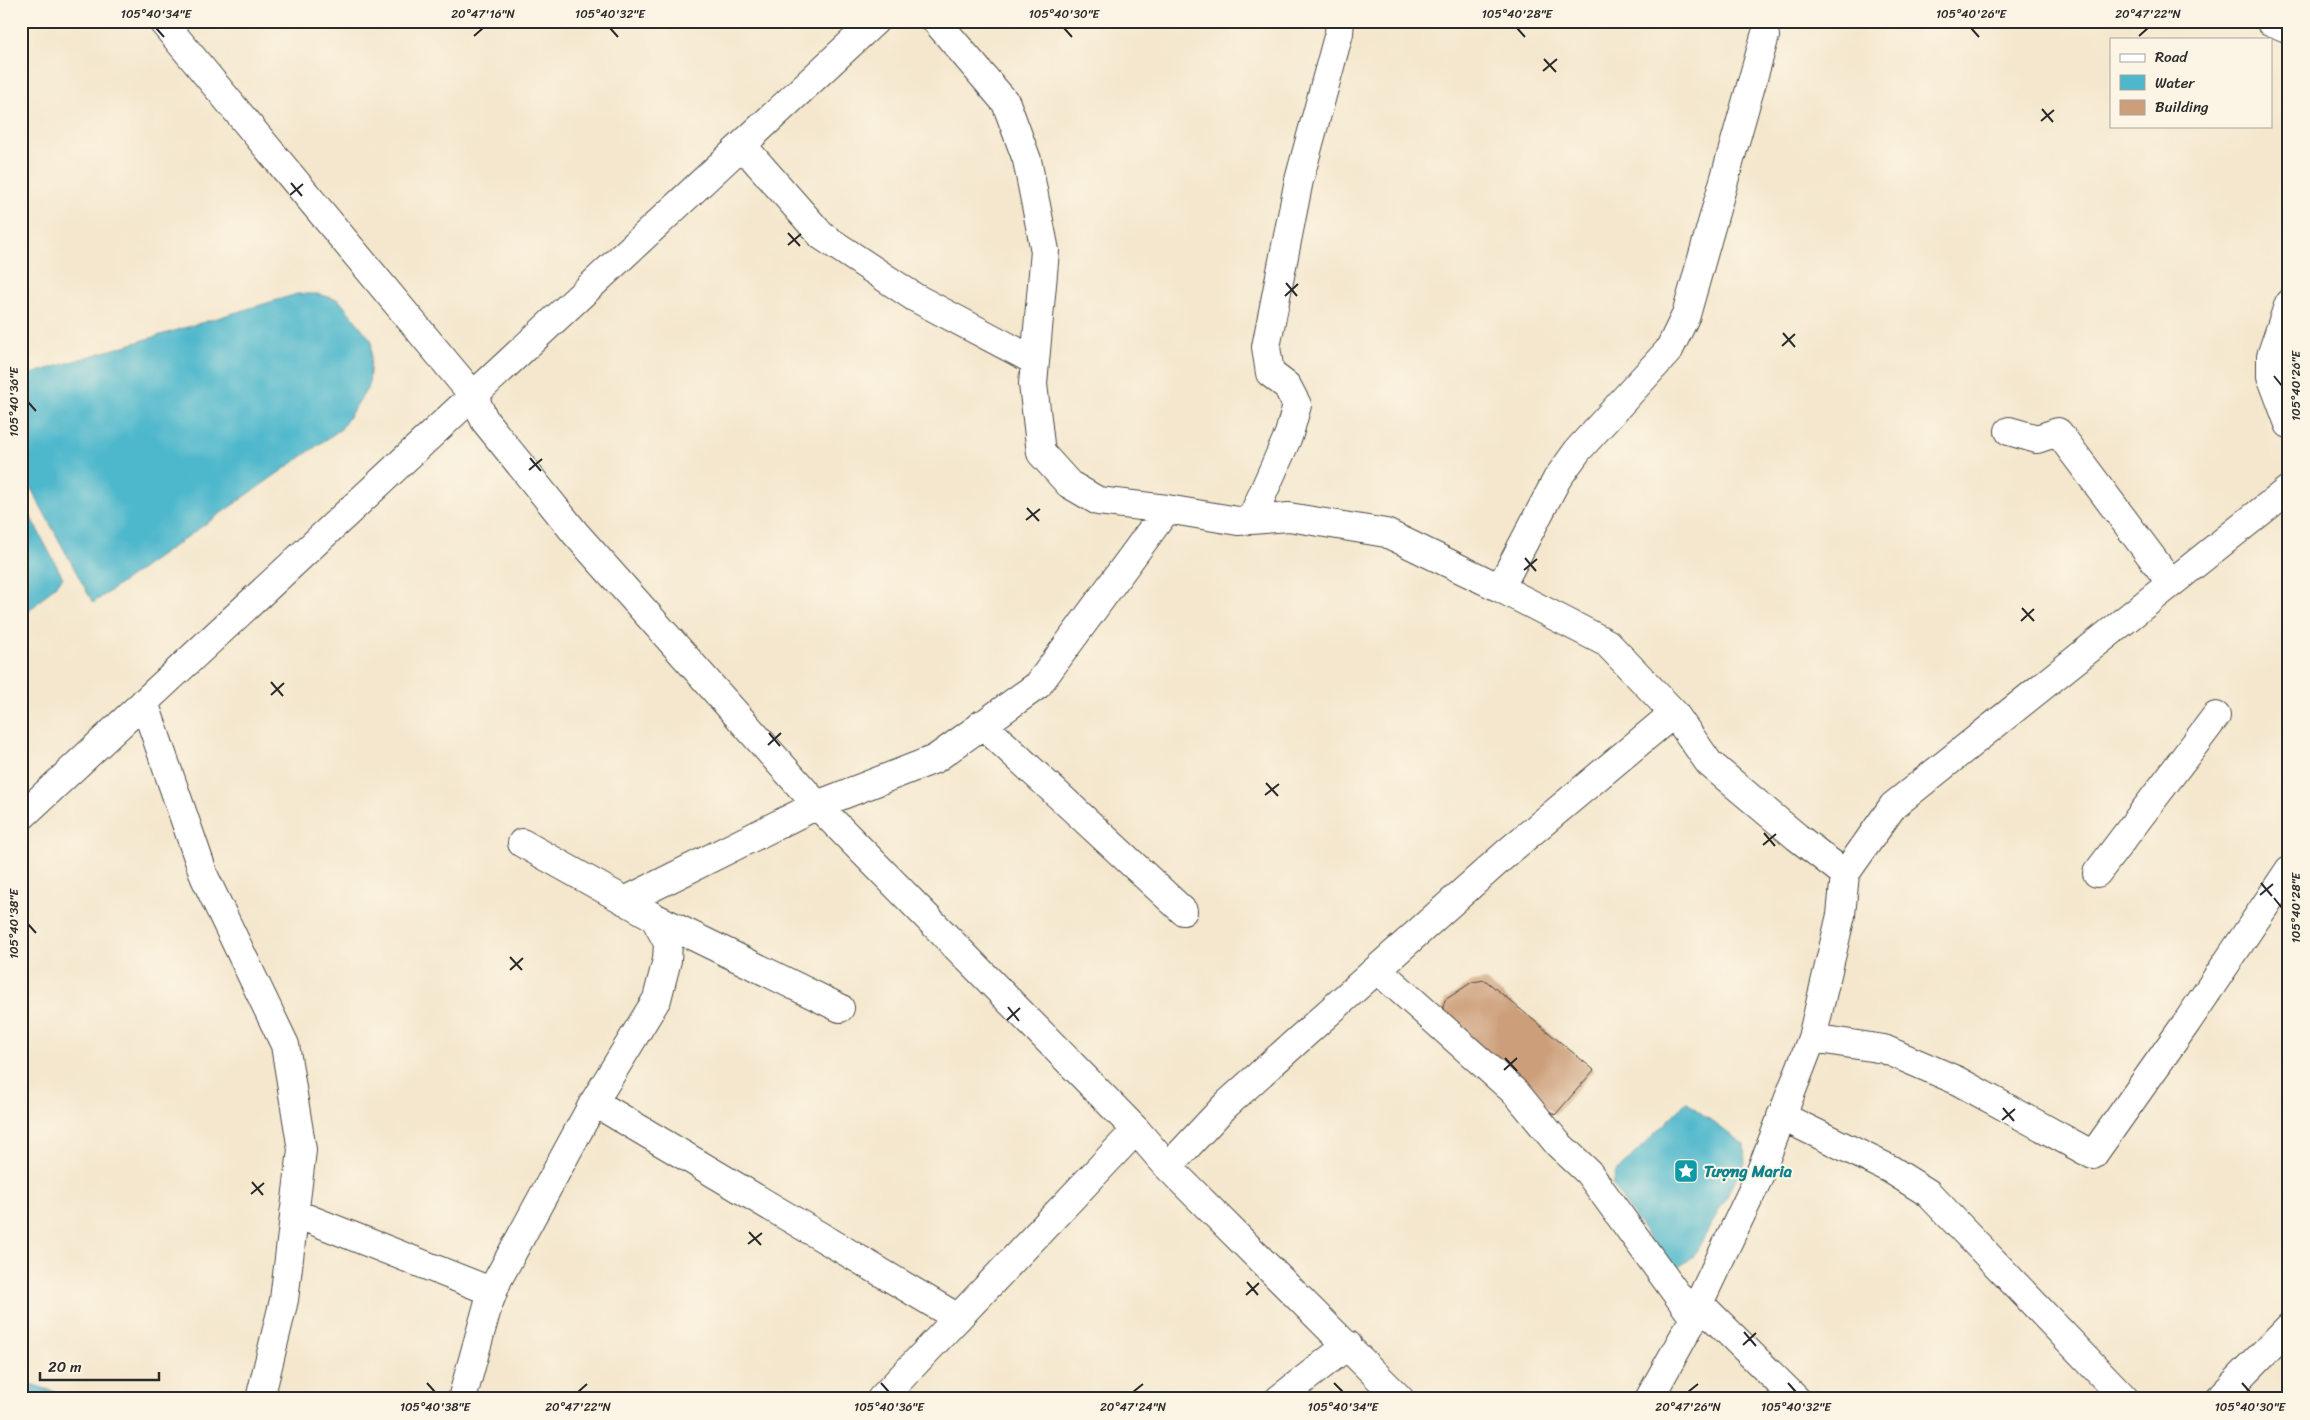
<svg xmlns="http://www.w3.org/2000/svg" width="2310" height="1420" font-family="Sriracha,sans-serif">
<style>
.water{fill:#4eb7cc;stroke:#3c717c}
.building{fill:#cc9e79}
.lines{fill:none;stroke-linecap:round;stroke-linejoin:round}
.minor-casing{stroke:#494743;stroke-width:30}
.minor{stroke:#fff;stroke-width:28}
.ticks{fill:none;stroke:#2b2b2b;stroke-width:2}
.labels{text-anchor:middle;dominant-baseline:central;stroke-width:4;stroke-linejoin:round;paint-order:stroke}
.culture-label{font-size:16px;font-weight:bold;fill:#0d838f;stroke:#fcf5e5;text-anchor:start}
.neatline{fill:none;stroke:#2b2b2b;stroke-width:2}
.ticks-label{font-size:12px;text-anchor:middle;fill:#2b2b2b}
</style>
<rect width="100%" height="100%" fill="#fcf5e5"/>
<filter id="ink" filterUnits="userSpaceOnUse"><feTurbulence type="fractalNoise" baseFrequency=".02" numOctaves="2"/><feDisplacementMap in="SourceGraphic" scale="10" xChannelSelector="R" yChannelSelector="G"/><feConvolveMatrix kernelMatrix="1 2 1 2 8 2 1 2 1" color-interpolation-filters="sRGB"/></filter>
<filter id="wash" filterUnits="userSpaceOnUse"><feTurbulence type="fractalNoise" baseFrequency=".0096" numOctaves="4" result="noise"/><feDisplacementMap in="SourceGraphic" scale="20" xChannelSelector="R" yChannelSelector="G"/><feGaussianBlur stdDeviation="1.12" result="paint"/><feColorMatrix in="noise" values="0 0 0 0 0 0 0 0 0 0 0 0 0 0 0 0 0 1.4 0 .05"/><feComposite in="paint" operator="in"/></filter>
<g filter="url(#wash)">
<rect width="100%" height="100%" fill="#f4e7cd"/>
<path class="water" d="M 297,294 L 318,294 L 339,300 L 372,341 L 369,386 L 341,429 L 93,603 L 21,470 L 21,377 Z
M 21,499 L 63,578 L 21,619 Z
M 1686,1102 L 1744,1145 L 1745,1164 L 1693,1257 L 1680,1266 L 1669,1268 L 1612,1184 L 1616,1172 Z
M 21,1381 L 78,1399 L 21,1399 Z"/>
<g id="blocks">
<path class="building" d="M 1485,980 L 1594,1070 L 1555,1115 L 1450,1031 L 1441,1014 L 1445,1000 L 1472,982 Z"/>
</g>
</g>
<g filter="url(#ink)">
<use href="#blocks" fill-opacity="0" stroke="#494743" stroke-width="1"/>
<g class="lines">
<defs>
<path id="minor" d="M 162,21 L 473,395 L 485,421 L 576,534 L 817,805 L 1136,1130 L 1168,1167 L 1400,1399
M 936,21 L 1006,103 L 1027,160 L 1045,251 L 1033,384 L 1041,453 L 1069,484 L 1098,501 L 1167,509 L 1238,521 L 1289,517 L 1386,533 L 1500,588 L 1607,643 L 1674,713 L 1709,763 L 1797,837 L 1845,874
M 2270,21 L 2289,29
M 742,145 L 822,236 L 914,297 L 1035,361
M 2289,303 L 2271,356 L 2271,376 L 2289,424
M 2009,431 L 2037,439 L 2058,432 L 2171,583
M 1251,520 L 1289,434 L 1297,405 L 1287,386 L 1270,373 L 1266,347 L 1299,180 L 1339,33 L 1340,21
M 1500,588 L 1557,479 L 1578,450 L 1669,350 L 1686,315 L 1765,36
M 144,702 L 205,878 L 285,1045 L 302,1150 L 284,1300 L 260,1399
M 982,724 L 1183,911
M 21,817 L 875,21
M 2097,873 L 2216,716
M 625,901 L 817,805 L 935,759 L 1038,685 L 1167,509
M 654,917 L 840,1008
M 1377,969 L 1517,1094 L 1558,1144 L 1588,1172 L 1694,1318
M 1812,1038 L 1884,1049 L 1956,1080 L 2093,1155 L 2187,1022 L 2289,870
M 594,1102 L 958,1318
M 1781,1116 L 1890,1169 L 1928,1193 L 2125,1399
M 1168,1167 L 1226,1105 L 1377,969 L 1509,851 L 1674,713
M 294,1213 L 493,1292
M 1699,1303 L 1796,1399
M 462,1399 L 488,1305 L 498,1279 L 594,1102 L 657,999 L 667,960 L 668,943 L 654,917 L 522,843
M 881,1399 L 1136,1130
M 1279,1399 L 1348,1345
M 1649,1399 L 1694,1318 L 1699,1303 L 1757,1181 L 1812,1038 L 1841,915 L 1845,874 L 1893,806 L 2289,489
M 2219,1399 L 2289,1327"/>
</defs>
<use href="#minor" class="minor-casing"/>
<use href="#minor" class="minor"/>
</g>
</g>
<path class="ticks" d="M 156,28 L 164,37M 610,28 L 618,37M 1064,28 L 1072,37M 1517,28 L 1525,37M 1971,28 L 1979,37M 474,36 L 483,28M 2139,36 L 2148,28M 1544,59 L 1556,72M 1543,71 L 1557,59M 2042,109 L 2053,122M 2041,121 L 2054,110M 291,183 L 302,196M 290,195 L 303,184M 788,233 L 800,246M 788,245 L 801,234M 1286,283 L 1297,296M 1285,296 L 1298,284M 1783,333 L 1795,347M 1782,346 L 1795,334M 2274,376 L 2282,386M 28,402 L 36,411M 530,458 L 541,471M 529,470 L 542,459M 1027,508 L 1039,521M 1026,520 L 1040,509M 1525,558 L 1536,571M 1524,570 L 1537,559M 2022,608 L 2034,621M 2021,621 L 2034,609M 271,682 L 283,696M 271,695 L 284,683M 769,733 L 780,746M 768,745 L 781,733M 1266,783 L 1278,796M 1265,795 L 1279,784M 1764,833 L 1775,846M 1763,845 L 1776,834M 2261,883 L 2272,896M 2260,895 L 2273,884M 2274,898 L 2282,908M 28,924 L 36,933M 510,957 L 522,970M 510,970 L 523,958M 1008,1007 L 1019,1021M 1007,1020 L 1020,1008M 1505,1058 L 1517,1071M 1504,1070 L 1517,1058M 2003,1108 L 2014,1121M 2002,1120 L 2015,1109M 252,1182 L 263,1195M 251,1194 L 264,1183M 749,1232 L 761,1245M 748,1244 L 762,1233M 1247,1282 L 1258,1295M 1246,1295 L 1259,1283M 1744,1332 L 1756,1346M 1743,1345 L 1756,1333M 427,1383 L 435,1392M 881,1383 L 889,1392M 1334,1383 L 1343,1392M 1788,1383 L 1796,1392M 2242,1383 L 2250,1392M 578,1392 L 587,1384M 1133,1392 L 1143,1384M 1688,1392 L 1698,1384"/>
<defs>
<symbol id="sight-square" viewBox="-11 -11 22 22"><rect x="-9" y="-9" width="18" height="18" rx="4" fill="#0f9aa8" stroke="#fcf5e5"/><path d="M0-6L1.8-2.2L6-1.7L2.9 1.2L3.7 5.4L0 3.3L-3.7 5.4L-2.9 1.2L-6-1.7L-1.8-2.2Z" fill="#fff"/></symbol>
</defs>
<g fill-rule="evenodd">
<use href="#sight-square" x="1672" y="1157" width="28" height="28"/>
</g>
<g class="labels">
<g class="culture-label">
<text x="1704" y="1171">Tượng Maria</text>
</g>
</g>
<rect width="2310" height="1420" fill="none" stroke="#fcf5e5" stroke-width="55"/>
<rect x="2110" y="38" width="162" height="90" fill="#fcf5e5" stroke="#a8a49b"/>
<rect x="2120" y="54" width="25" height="8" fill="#ffffff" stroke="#a8a49b"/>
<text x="2155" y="62" font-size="15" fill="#2b2b2b">Road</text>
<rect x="2120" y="75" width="25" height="15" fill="#4eb7cc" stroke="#a8a49b"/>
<text x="2155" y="88" font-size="15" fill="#2b2b2b">Water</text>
<rect x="2120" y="100" width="25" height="15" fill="#cc9e79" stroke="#a8a49b"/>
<text x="2155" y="112" font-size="15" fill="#2b2b2b">Building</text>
<path d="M40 1372v8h119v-8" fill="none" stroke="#2b2b2b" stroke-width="2.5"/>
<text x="48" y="1372" font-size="15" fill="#2b2b2b" stroke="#fcf5e5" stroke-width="4" paint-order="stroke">20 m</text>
<rect x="28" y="28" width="2254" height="1364" class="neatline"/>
<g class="ticks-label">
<text x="156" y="18">105°40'34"E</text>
<text x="483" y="18">20°47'16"N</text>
<text x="610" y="18">105°40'32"E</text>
<text x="1064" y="18">105°40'30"E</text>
<text x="1517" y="18">105°40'28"E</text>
<text x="1971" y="18">105°40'26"E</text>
<text x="2148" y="18">20°47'22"N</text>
<text transform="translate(2296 386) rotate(-90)" y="4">105°40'26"E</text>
<text transform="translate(14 402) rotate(-90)" y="4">105°40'36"E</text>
<text transform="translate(2296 908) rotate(-90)" y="4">105°40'28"E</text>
<text transform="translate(14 924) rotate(-90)" y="4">105°40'38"E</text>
<text x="435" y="1411">105°40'38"E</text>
<text x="578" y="1411">20°47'22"N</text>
<text x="889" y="1411">105°40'36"E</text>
<text x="1133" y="1411">20°47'24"N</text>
<text x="1343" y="1411">105°40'34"E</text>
<text x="1688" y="1411">20°47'26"N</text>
<text x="1796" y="1411">105°40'32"E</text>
<text x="2250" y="1411">105°40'30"E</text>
</g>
</svg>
